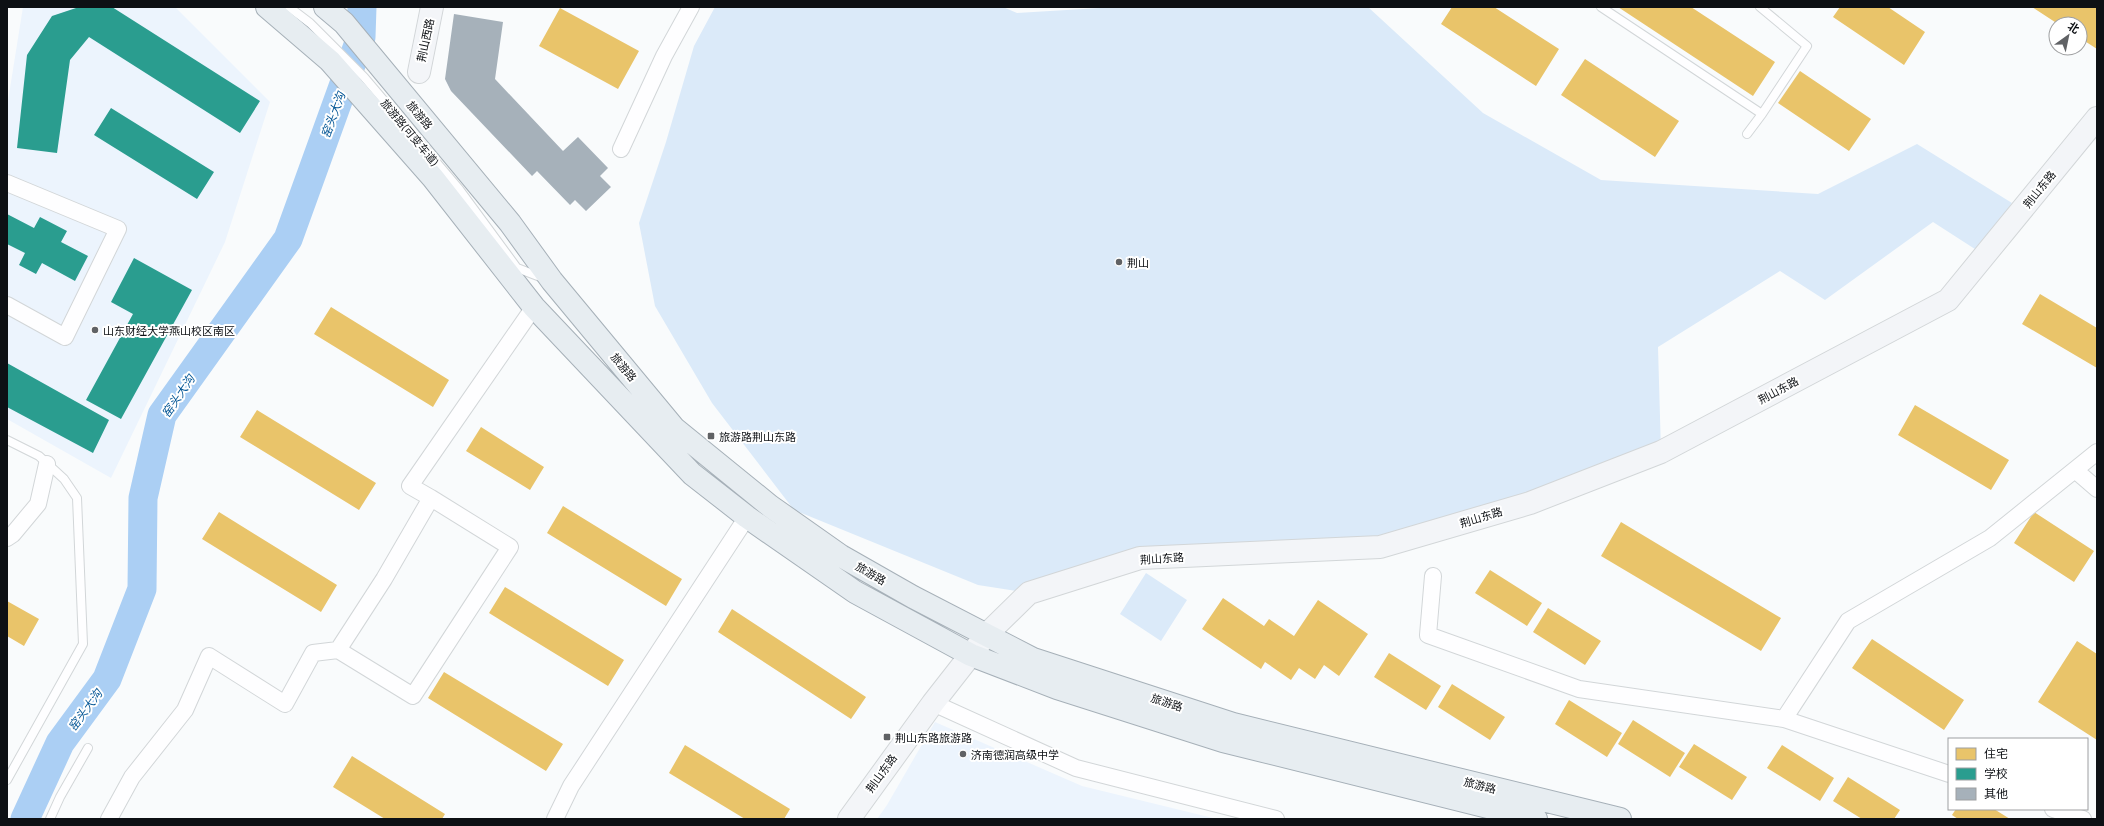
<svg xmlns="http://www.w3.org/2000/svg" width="2104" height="826" font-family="Lato,'Noto Sans SC',sans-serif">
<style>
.built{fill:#ecf4fd}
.green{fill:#dbeaf9}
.homes{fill:#e9c46a}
.schools{fill:#2a9d8f}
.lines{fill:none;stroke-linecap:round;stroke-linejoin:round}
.river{stroke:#abcff4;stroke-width:29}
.building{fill:#a6b1ba}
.lane-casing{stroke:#d2d6d8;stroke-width:10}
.street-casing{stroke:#d2d6d8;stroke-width:18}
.secondary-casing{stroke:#d2d6d8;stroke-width:24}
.primary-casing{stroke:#a6b0b8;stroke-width:24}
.lane{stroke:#fefeff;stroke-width:8}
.street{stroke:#fefeff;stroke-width:16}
.secondary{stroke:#f3f5f8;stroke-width:22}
.primary{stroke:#e7edf1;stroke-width:22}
.poi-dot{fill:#606265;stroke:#fff;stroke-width:1.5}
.labels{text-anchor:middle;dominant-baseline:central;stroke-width:4;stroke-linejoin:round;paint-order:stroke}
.street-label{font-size:11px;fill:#0d1014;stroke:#fff}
.poi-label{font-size:11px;fill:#0d1014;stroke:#fff;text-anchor:start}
.water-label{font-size:12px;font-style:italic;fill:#055796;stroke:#fff}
</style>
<rect width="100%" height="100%" fill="#f9fbfc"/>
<path class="built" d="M 23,7 L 175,7 L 270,102 L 225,242 L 111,478 L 7,419 L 7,107 Z
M 935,722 L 1082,786 L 1217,819 L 877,819 L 887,805 Z"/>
<path class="green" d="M 715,7 L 1003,7 L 1017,13 L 1116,7 L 1368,7 L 1483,113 L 1601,180 L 1818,194 L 1917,144 L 2012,203 L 1978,251 L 1933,222 L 1825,300 L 1780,271 L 1658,347 L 1661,452 L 1380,547 L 1140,558 L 1029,593 L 978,585 L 794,510 L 712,403 L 655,306 L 639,223 L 666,142 L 694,46 Z
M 1146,573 L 1187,600 L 1161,641 L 1120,614 Z"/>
<path class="homes" d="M 1452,7 L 1494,7 L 1559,49 L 1536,86 L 1441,24 Z
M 1618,7 L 1691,7 L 1775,62 L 1753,96 Z
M 1840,7 L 1888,7 L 1925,32 L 1904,65 L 1833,17 Z
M 2032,7 L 2097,7 L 2097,49 L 2080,38 L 2080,24 L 2058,24 Z
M 560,8 L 639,51 L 618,89 L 539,46 Z
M 1585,59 L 1679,121 L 1655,157 L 1561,95 Z
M 1800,71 L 1871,119 L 1849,151 L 1778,103 Z
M 2040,294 L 2097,328 L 2097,368 L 2022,324 Z
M 331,307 L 449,380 L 433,407 L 314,334 Z
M 1915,405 L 2009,460 L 1991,490 L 1898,435 Z
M 257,410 L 376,483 L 359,510 L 240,437 Z
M 481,427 L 544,467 L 530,490 L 466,451 Z
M 563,506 L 682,579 L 666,606 L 547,533 Z
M 219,512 L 337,585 L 321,612 L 202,539 Z
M 2034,512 L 2094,551 L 2074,582 L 2014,543 Z
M 1621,522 L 1781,618 L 1761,651 L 1601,556 Z
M 1490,570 L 1542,603 L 1527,626 L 1475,593 Z
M 505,587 L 624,660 L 608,686 L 489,613 Z
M 1223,598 L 1264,626 L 1269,619 L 1294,636 L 1318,600 L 1368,634 L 1339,676 L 1324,665 L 1315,679 L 1299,668 L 1291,680 L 1265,662 L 1261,669 L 1202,629 Z
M 7,601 L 39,619 L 24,646 L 7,636 Z
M 1548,608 L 1601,641 L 1585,665 L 1533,632 Z
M 732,609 L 866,697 L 851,719 L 718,632 Z
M 1872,639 L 1964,700 L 1944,730 L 1852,668 Z
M 2077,641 L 2097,654 L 2097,740 L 2038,702 Z
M 1389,653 L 1441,686 L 1426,710 L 1374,677 Z
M 444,672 L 563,744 L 546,771 L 428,698 Z
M 1452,684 L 1505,717 L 1490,740 L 1438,707 Z
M 1569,700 L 1622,733 L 1607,757 L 1555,724 Z
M 1633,720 L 1685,753 L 1670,777 L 1618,744 Z
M 1694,744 L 1747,777 L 1732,800 L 1679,767 Z
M 685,745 L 790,809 L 784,819 L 745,819 L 669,773 Z
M 1782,745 L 1834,778 L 1820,801 L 1767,768 Z
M 352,756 L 445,814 L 442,819 L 385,819 L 333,787 Z
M 1848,777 L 1900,810 L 1894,819 L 1862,819 L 1833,801 Z
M 1956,809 L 1994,809 L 2010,819 L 1958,819 L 1952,815 Z"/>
<path class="schools" d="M 79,7 L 112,7 L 260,101 L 240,133 L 89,37 L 70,60 L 57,153 L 17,148 L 27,55 L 52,16 Z
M 111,108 L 214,172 L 197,199 L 94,135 Z
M 7,214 L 34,228 L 40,217 L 67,231 L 61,242 L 88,256 L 75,281 L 42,263 L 36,274 L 19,265 L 25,253 L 7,244 Z
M 134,258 L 192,290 L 121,419 L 86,400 L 133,314 L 111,302 Z
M 7,363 L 109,420 L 93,453 L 7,407 Z"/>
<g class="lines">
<path class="river" d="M 25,819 L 60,743 L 107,679 L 142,589 L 143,498 L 162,415 L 288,239 L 361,37 L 362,7"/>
</g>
<path class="building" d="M 454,14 L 503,22 L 495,79 L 563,151 L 578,137 L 608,168 L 600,176 L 611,187 L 586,211 L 575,200 L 570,205 L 537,171 L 532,176 L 451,91 L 445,79 Z"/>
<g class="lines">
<defs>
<path id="lane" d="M 289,7 L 310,23 L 364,77 L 459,189 L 517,268
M 1601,7 L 1762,114 L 1747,134
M 1760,7 L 1807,46 L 1762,114
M 517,268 L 543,278
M 7,440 L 39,456 L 64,479 L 77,498 L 83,644 L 7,780
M 50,819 L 60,797 L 88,748"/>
<path id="street" d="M 621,149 L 664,56 L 691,7
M 7,183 L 118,229 L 65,337 L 7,305
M 2075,470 L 2097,489
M 7,538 L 13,534 L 38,504 L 47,464
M 1433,576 L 1428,635 L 1579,689 L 1784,719 L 1949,774
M 338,650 L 413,696 L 510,547 L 431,498
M 933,703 L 1076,768 L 1276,819
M 1784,719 L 1848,621 L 1990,538 L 2097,452
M 2053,809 L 2083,819
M 109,819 L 132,777 L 185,710 L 209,656 L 285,704 L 313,653 L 338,650 L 384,579 L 431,498 L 410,486 L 534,307
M 555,819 L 571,786 L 747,517"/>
<path id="secondary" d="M 419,72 L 432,7
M 849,819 L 933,703 L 987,634 L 1029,593 L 1140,558 L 1380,547 L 1530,503 L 1661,452 L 1948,300 L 2097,118"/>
<path id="primary" d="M 267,7 L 330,61 L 433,178 L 534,307 L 692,474 L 747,517 L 855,592 L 971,655 L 1057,688 L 1223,741 L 1536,819
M 325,7 L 344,23 L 510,223 L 552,281 L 674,428 L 770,506 L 841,556 L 913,597 L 1033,659 L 1233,724 L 1620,819"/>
</defs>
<use href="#lane" class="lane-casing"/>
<use href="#street" class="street-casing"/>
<use href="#secondary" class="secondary-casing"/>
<use href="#primary" class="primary-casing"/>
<use href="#lane" class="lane"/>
<use href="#street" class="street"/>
<use href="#secondary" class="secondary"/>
<use href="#primary" class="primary"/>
</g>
<g class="poi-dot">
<circle cx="1119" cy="262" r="4"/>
<circle cx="95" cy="330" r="4"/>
<rect x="707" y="432" width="8" height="8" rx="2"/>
<rect x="883" y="733" width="8" height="8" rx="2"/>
<circle cx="963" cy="754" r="4"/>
</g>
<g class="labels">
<g class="street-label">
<text transform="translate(425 40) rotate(-78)">荆山西路</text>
<text transform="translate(420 115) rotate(50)">旅游路</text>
<text transform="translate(410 132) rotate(50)">旅游路(可变车道)</text>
<text transform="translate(2039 189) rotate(-51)">荆山东路</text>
<text transform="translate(624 367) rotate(50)">旅游路</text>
<text transform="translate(1778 390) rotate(-28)">荆山东路</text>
<text transform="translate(1481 517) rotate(-17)">荆山东路</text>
<text transform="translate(1162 558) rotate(-4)">荆山东路</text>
<text transform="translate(871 573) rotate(30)">旅游路</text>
<text transform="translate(1167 702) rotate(18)">旅游路</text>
<text transform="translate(881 773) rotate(-54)">荆山东路</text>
<text transform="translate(1480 785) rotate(14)">旅游路</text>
</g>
<g class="poi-label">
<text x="1127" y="262">荆山</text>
<text x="103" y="330">山东财经大学燕山校区南区</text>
<text x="719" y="436">旅游路荆山东路</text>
<text x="895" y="737">荆山东路旅游路</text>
<text x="971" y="754">济南德润高级中学</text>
</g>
<g class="water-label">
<text transform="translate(333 115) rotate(-70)">窑头大沟</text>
<text transform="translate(178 396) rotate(-56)">窑头大沟</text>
<text transform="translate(85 710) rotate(-54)">窑头大沟</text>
</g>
</g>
<rect width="2104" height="826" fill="none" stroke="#0d1014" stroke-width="16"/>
<rect x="1948" y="738" width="140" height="72" fill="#ffffff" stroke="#9e9fa1"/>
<rect x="1956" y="748" width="20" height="12" fill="#e9c46a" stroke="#9e9fa1"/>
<text x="1984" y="758" font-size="12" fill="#0d1014">住宅</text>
<rect x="1956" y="768" width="20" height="12" fill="#2a9d8f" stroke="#9e9fa1"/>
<text x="1984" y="778" font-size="12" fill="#0d1014">学校</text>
<rect x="1956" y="788" width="20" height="12" fill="#a6b1ba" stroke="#9e9fa1"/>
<text x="1984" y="798" font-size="12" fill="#0d1014">其他</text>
<g transform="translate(2068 36) rotate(33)"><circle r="19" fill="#ffffff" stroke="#9e9fa1"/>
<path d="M0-3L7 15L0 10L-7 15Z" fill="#606265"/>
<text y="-6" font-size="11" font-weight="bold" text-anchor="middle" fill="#0d1014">北</text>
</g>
</svg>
